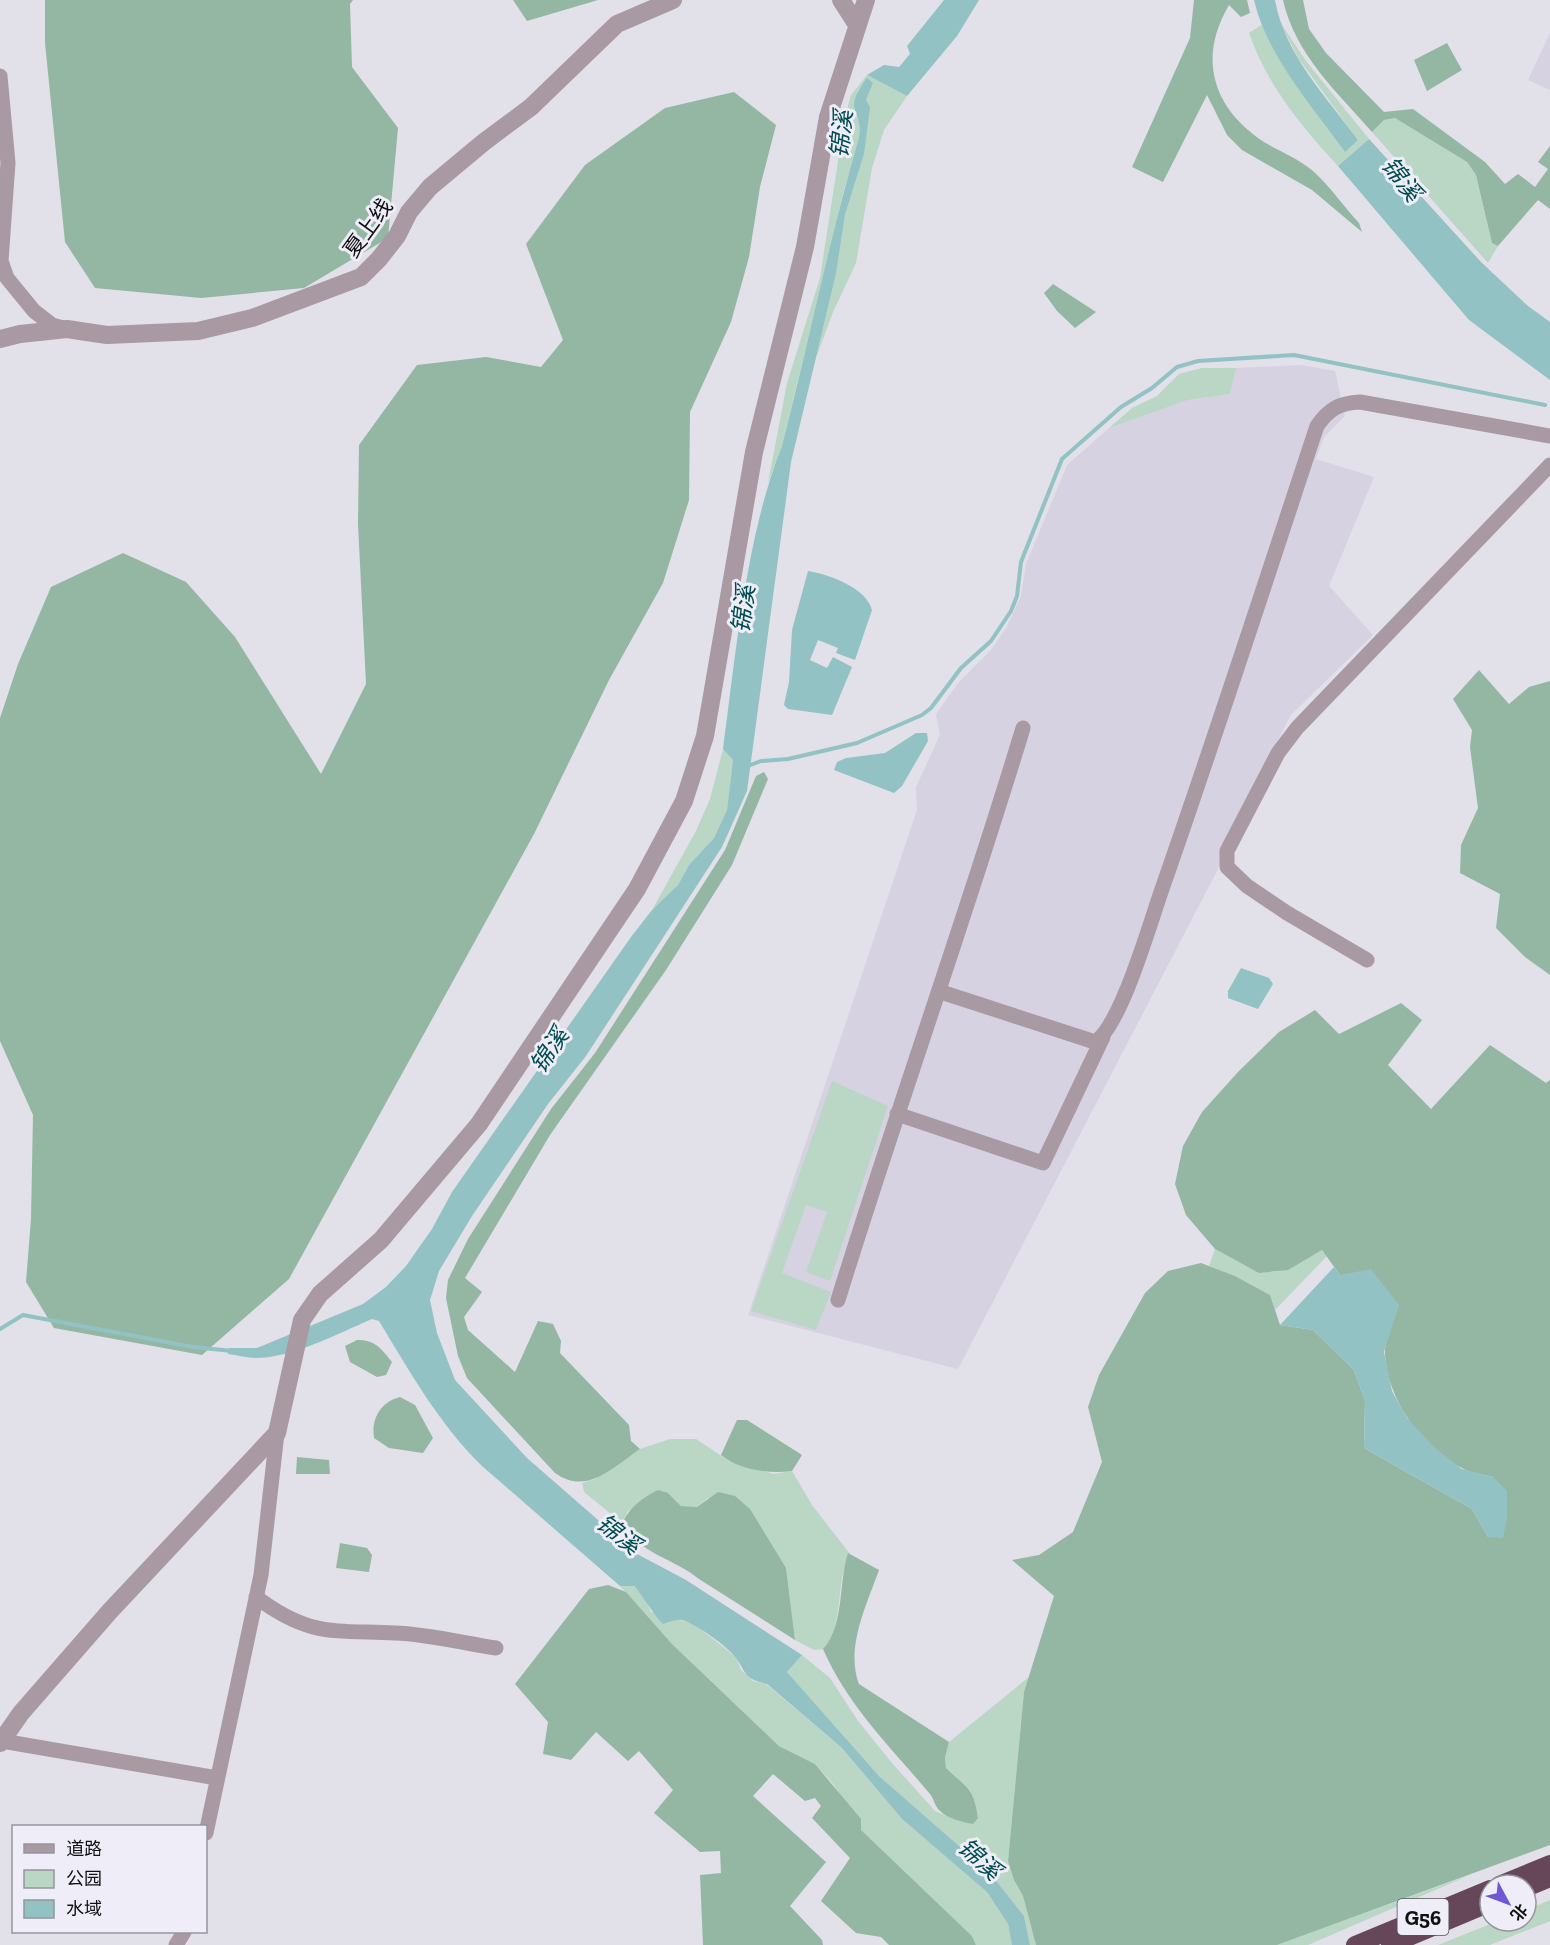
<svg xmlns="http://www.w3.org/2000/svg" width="1550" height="1945" font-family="'Zilla Slab','Noto Sans SC',serif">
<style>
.built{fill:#d6d2e2}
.green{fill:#bad6c5}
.forest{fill:#93b7a2}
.water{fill:#92c2c4}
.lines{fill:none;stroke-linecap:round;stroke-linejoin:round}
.stream{stroke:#92c2c4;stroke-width:4}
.minor{stroke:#a999a2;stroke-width:15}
.tertiary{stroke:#a999a2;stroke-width:18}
.motorway{stroke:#66475a;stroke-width:18}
.labels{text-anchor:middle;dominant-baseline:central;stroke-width:6;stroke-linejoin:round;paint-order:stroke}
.shield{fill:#efedf7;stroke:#545257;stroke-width:1.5}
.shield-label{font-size:21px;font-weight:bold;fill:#111013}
.street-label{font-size:22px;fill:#111013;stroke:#efedf7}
.water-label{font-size:24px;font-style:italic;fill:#014c50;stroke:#efedf7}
</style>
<rect width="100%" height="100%" fill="#e2e0e9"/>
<path class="built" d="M 1550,33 L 1550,90 L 1528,80 Z
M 1301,365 L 1335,371 L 1345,416 L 1324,437 L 1316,459 L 1374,477 L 1329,586 L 1373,635 L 1291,715 L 1222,848 L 1219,867 L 958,1369 L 748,1315 L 917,810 L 916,787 L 940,735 L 936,714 L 959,682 L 991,650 L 1006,628 L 1021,596 L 1026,564 L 1067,465 L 1109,428 L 1188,400 L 1230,394 L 1236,368 Z"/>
<path class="green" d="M 1278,19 L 1306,61 L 1369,139 L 1338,166 C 1301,126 1267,85 1249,33 L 1263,24 L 1284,66 L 1344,151 L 1358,140 L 1299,59 Z
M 867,75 L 907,96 L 884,130 L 872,168 L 856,263 L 833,312 L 816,358 L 836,274 L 845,215 L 864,154 L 866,100 L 873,83 L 867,79 L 858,90 L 854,113 L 860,122 L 860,135 L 844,190 L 782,446 L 768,483 L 787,383 L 820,278 L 845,116 L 851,95 Z
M 1395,118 L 1467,162 L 1476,175 L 1492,243 L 1498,246 L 1488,263 L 1372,132 L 1384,120 Z
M 1202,368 L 1236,368 L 1230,394 L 1188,400 L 1109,428 L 1132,408 L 1157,396 L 1179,374 Z
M 723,749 L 733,760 L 727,810 L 714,838 L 689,865 L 678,885 L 652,910 L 696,831 L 710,799 Z
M 832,1081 L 888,1106 L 830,1281 L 806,1272 L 827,1212 L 806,1205 L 782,1273 L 831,1292 L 816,1330 L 751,1311 Z
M 1215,1249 C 1268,1278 1269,1281 1322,1250 L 1327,1256 L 1275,1310 L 1270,1295 L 1235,1276 L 1209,1266 Z
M 670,1439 L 696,1439 L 729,1461 L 774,1474 L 792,1471 L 812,1505 L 850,1554 C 834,1583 846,1622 823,1649 L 814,1650 L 795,1640 L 786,1568 L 708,1498 L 697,1507 L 681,1506 L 668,1493 L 628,1511 L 622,1523 L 584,1492 L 582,1483 L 595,1479 L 640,1449 Z
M 620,1586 L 633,1586 L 644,1596 L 651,1612 L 694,1624 L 736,1657 L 741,1670 L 753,1681 L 766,1684 L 842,1748 L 902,1819 L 987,1892 L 1008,1924 L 1012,1945 L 976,1945 L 972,1936 L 861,1830 L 834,1785 L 815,1764 L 779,1746 L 672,1644 Z
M 802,1655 L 830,1678 L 858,1721 L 892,1763 L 935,1811 L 959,1821 L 978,1818 C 974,1787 967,1787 946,1768 L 945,1758 L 949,1742 L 1029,1677 L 1024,1692 L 1008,1860 L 1014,1880 L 1023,1896 L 1036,1945 L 1030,1945 L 1024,1916 L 990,1873 L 879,1776 L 787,1672 Z
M 1470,1875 L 1308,1945 L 1277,1945 L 1290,1940 Z
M 1550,1900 L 1550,1921 L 1490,1945 L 1438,1945 L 1498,1921 L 1526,1921 L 1526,1910 Z"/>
<path class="forest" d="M 45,0 L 353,0 L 350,4 L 352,67 L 398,128 L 388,238 L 304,288 L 201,298 L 95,288 L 65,242 L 45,43 Z
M 513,0 L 598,0 L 527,21 Z
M 1194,0 L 1247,0 L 1250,13 L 1241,17 L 1229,5 C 1199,56 1211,104 1258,138 C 1275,150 1297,157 1313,171 C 1330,186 1344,207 1359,223 L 1362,232 L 1312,190 L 1242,150 L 1227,135 L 1207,95 L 1163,182 L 1132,167 L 1190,38 Z
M 1283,0 L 1303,0 L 1309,29 L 1326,53 L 1384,112 L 1413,109 L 1485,162 L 1505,184 L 1518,174 L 1535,187 L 1548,169 L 1538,162 L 1550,146 L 1550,209 L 1538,200 L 1498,246 L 1492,243 L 1476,175 L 1467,162 L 1395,118 L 1384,120 L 1372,132 C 1337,92 1295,54 1283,0 Z
M 1447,43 L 1462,70 L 1427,91 L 1414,60 Z
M 734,92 L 776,125 L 760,187 L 749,257 L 731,322 L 690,412 L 689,500 L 663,583 L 609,680 L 534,834 L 289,1279 L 202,1355 L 54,1328 L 26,1282 L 31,1219 L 33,1115 L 0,1041 L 0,718 L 18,664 L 51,587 L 123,553 L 186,582 L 235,637 L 321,774 L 366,684 L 358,524 L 359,445 L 417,365 L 486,357 L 541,367 L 563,340 L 526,244 L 585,165 L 665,108 Z
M 1053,284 L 1096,312 L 1075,328 L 1057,311 L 1044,293 Z
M 1479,670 L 1509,704 L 1529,687 L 1550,681 L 1550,975 L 1525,957 L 1496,928 L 1500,894 L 1460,873 L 1461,845 L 1478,808 L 1470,747 L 1472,730 L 1453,699 Z
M 764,772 L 768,779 L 732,865 L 666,970 L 550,1135 L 465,1278 L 482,1292 L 464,1317 L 468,1330 L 515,1372 L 538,1321 L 553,1324 L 561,1341 L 560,1353 L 629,1425 L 631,1441 L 640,1449 C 613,1467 587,1496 555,1473 L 467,1378 L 458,1356 L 446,1298 L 448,1280 L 468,1239 L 551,1109 L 595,1053 L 725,850 L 756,776 Z
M 1401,1003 L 1422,1020 L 1388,1065 L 1431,1109 L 1490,1045 L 1546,1083 L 1550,1080 L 1550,1845 L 1277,1945 L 1036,1945 L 1023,1896 L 1014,1880 L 1008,1861 L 1024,1692 L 1054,1596 L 1012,1560 L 1039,1555 L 1073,1532 L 1102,1462 L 1088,1407 L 1099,1375 L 1145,1293 L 1168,1271 L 1201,1263 L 1235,1276 L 1270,1295 L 1280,1325 L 1313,1330 L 1354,1370 L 1365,1401 L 1364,1448 L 1472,1509 L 1488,1537 L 1493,1477 C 1483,1474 1470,1473 1462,1468 C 1421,1448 1387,1398 1385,1354 C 1384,1339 1394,1319 1399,1305 L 1340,1275 L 1322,1250 L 1288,1270 L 1259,1273 L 1215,1249 L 1186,1215 L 1175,1184 L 1183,1146 L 1202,1112 L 1238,1072 L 1279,1032 L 1315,1010 L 1339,1034 Z
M 357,1340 C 375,1340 381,1348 392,1362 L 386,1375 L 377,1377 L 350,1362 L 345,1346 Z
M 400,1397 L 415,1405 L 433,1438 L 423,1453 L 389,1448 L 374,1438 C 371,1418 381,1402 400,1397 Z
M 737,1420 L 747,1420 L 802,1455 L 792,1471 C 770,1474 739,1470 721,1455 Z
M 297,1457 L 329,1460 L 330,1474 L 296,1474 Z
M 658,1490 L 668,1493 L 681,1506 L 697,1507 L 718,1492 L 735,1496 L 750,1509 L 786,1568 L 795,1640 L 699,1579 C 675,1559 636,1552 622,1523 C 631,1506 642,1498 658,1490 Z
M 340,1543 L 367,1548 L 372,1555 L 369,1572 L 336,1568 Z
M 848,1553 L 879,1570 C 867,1604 845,1648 859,1684 L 949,1742 L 945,1758 L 946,1768 C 966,1787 974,1787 978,1818 L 973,1824 C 963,1822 947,1819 939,1810 C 935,1806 934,1799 930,1794 C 890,1746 849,1708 823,1649 C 845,1624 838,1584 848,1553 Z
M 608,1585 L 626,1592 L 672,1644 L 779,1746 L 815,1764 L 861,1819 L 861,1830 L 972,1936 L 976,1945 L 889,1945 L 881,1937 L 856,1933 L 821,1901 L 850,1858 L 812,1818 L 821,1806 L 815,1798 L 805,1801 L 773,1774 L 753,1796 L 826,1862 L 790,1906 L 822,1940 L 823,1945 L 703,1945 L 700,1875 L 721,1873 L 720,1851 L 700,1852 L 654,1813 L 673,1790 L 639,1751 L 628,1761 L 596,1732 L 571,1760 L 543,1754 L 548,1722 L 515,1684 L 589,1589 Z"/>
<path class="water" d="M 944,0 L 979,0 L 957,36 L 907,96 L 867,75 L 884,65 L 899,67 L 910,54 L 907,46 Z
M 1254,0 L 1275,0 C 1284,53 1327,98 1358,140 L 1345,152 C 1312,106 1267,56 1254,0 Z
M 867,78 L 873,83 L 866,100 L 870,107 L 864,154 L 845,215 L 836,274 L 791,462 L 747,791 L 722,847 L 586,1056 L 548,1104 L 472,1216 L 439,1271 L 430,1300 L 437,1333 L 455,1380 L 527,1458 L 637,1554 L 686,1580 L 802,1655 L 787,1672 L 879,1776 L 990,1873 L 1024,1916 L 1030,1945 L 1012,1945 L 1008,1924 L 987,1892 L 902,1819 L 842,1748 L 767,1684 C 743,1678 748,1675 736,1658 C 730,1648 693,1622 682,1620 C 676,1619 669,1622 663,1624 C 651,1612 645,1598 634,1586 L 620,1586 L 482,1466 C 439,1424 410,1372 379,1321 L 372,1319 C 339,1333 292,1358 256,1358 C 247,1358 237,1355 228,1354 L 229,1348 L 257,1348 L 363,1304 L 386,1287 L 406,1266 L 432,1229 L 452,1192 L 631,937 L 652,910 L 678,885 L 689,865 L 714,838 L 727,810 L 733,760 L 723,749 C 736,653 746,536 782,446 C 808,345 829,241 858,141 C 867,111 839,114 867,78 Z
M 1369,139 L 1481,262 L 1528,306 L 1550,322 L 1550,380 L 1469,320 L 1338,166 Z
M 808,571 C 828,574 867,588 872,610 L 855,660 L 836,653 L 838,648 L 818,640 L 810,660 L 827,668 L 833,657 L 852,667 L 832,715 L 788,709 L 784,705 L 789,682 L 792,630 Z
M 916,733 L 927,733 L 928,741 L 902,786 L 894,793 L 834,770 L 837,762 L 846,758 L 885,753 Z
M 1241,968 L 1269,978 L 1273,984 L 1258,1009 L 1228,998 L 1228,991 Z
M 1334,1267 L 1340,1275 L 1371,1269 L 1399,1305 L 1384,1352 L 1392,1391 L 1407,1418 L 1435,1448 L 1462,1469 L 1493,1477 L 1507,1491 L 1507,1518 L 1503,1538 L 1488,1537 L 1472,1509 L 1364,1448 L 1365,1401 L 1354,1370 L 1313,1330 L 1280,1325 Z"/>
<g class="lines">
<path class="stream" d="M 748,766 L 761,761 L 788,759 L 857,743 L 922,715 L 931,708 L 961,668 L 991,641 L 1011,611 L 1017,596 L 1021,562 L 1062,459 L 1121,407 L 1152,388 L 1177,367 L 1198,361 L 1294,355 L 1545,405
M 0,1329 L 23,1315 L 193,1347 L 232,1351"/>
<path class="minor" d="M 0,76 L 8,163 L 1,261 L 7,278 L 34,311 L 52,325 L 67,329
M 1367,960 L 1287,913 L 1247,886 L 1227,867 L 1227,851 L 1278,753 L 1297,728 L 1550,465
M 941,992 L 1095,1042 C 1121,1026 1151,920 1162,889 C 1216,735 1266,580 1317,426 C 1329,409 1339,403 1360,402 L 1550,436
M 897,1114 L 1043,1163 L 1103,1037
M 838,1300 C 897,1109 965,920 1023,728
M 256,1597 C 309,1637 333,1630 395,1633 C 428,1634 463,1643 496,1648
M 2,1741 L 217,1778
M 206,1833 L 261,1575 L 277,1433
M 176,1945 L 184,1932"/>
<path class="tertiary" d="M 841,0 L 857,25
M 0,339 L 20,334 L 67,329 L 107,335 L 198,331 L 252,318 L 361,277 L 379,259 L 397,236 L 409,212 L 430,187 L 484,142 L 531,107 L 617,24 L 673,0
M 0,1743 L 21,1713 L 110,1611 L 277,1433 L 302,1320 L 320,1294 L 381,1240 L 479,1124 L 637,889 L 684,801 L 705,736 L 754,452 L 805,247 L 828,117 L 866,0"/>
<path class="motorway" d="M 1499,1885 L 1550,1864
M 1526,1888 L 1550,1878
M 1355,1945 L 1490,1889
M 1390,1945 L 1490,1903"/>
</g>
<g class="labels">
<rect class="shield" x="1397.5" y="1899" width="51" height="36" rx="4.5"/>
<g class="shield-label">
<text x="1423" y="1917">G56</text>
</g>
<g class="street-label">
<text transform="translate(368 228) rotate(-54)">夏上线</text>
</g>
<g class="water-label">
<text transform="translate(841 134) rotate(-84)">锦溪</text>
<text transform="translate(1402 179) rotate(52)">锦溪</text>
<text transform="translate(743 609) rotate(-83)">锦溪</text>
<text transform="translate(549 1050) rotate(-56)">锦溪</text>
<text transform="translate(619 1534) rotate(38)">锦溪</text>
<text transform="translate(980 1859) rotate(42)">锦溪</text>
</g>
</g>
<rect x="12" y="1825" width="195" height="108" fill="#efedf7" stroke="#96959c" stroke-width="1.5"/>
<rect x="24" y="1844" width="30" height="9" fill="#a999a2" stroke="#96959c" stroke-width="1.5"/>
<text x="66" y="1855" font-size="18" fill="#111013">道路</text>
<rect x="24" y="1870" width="30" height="18" fill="#bad6c5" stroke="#96959c" stroke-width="1.5"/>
<text x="66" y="1885" font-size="18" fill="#111013">公园</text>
<rect x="24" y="1900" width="30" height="18" fill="#92c2c4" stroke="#96959c" stroke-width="1.5"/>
<text x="66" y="1915" font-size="18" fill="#111013">水域</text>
<g transform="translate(1508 1903) rotate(131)"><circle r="28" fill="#efedf7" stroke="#96959c" stroke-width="1.5"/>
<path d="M0-4.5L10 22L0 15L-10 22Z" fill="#7058d2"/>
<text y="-9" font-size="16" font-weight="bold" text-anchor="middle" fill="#111013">北</text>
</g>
</svg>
